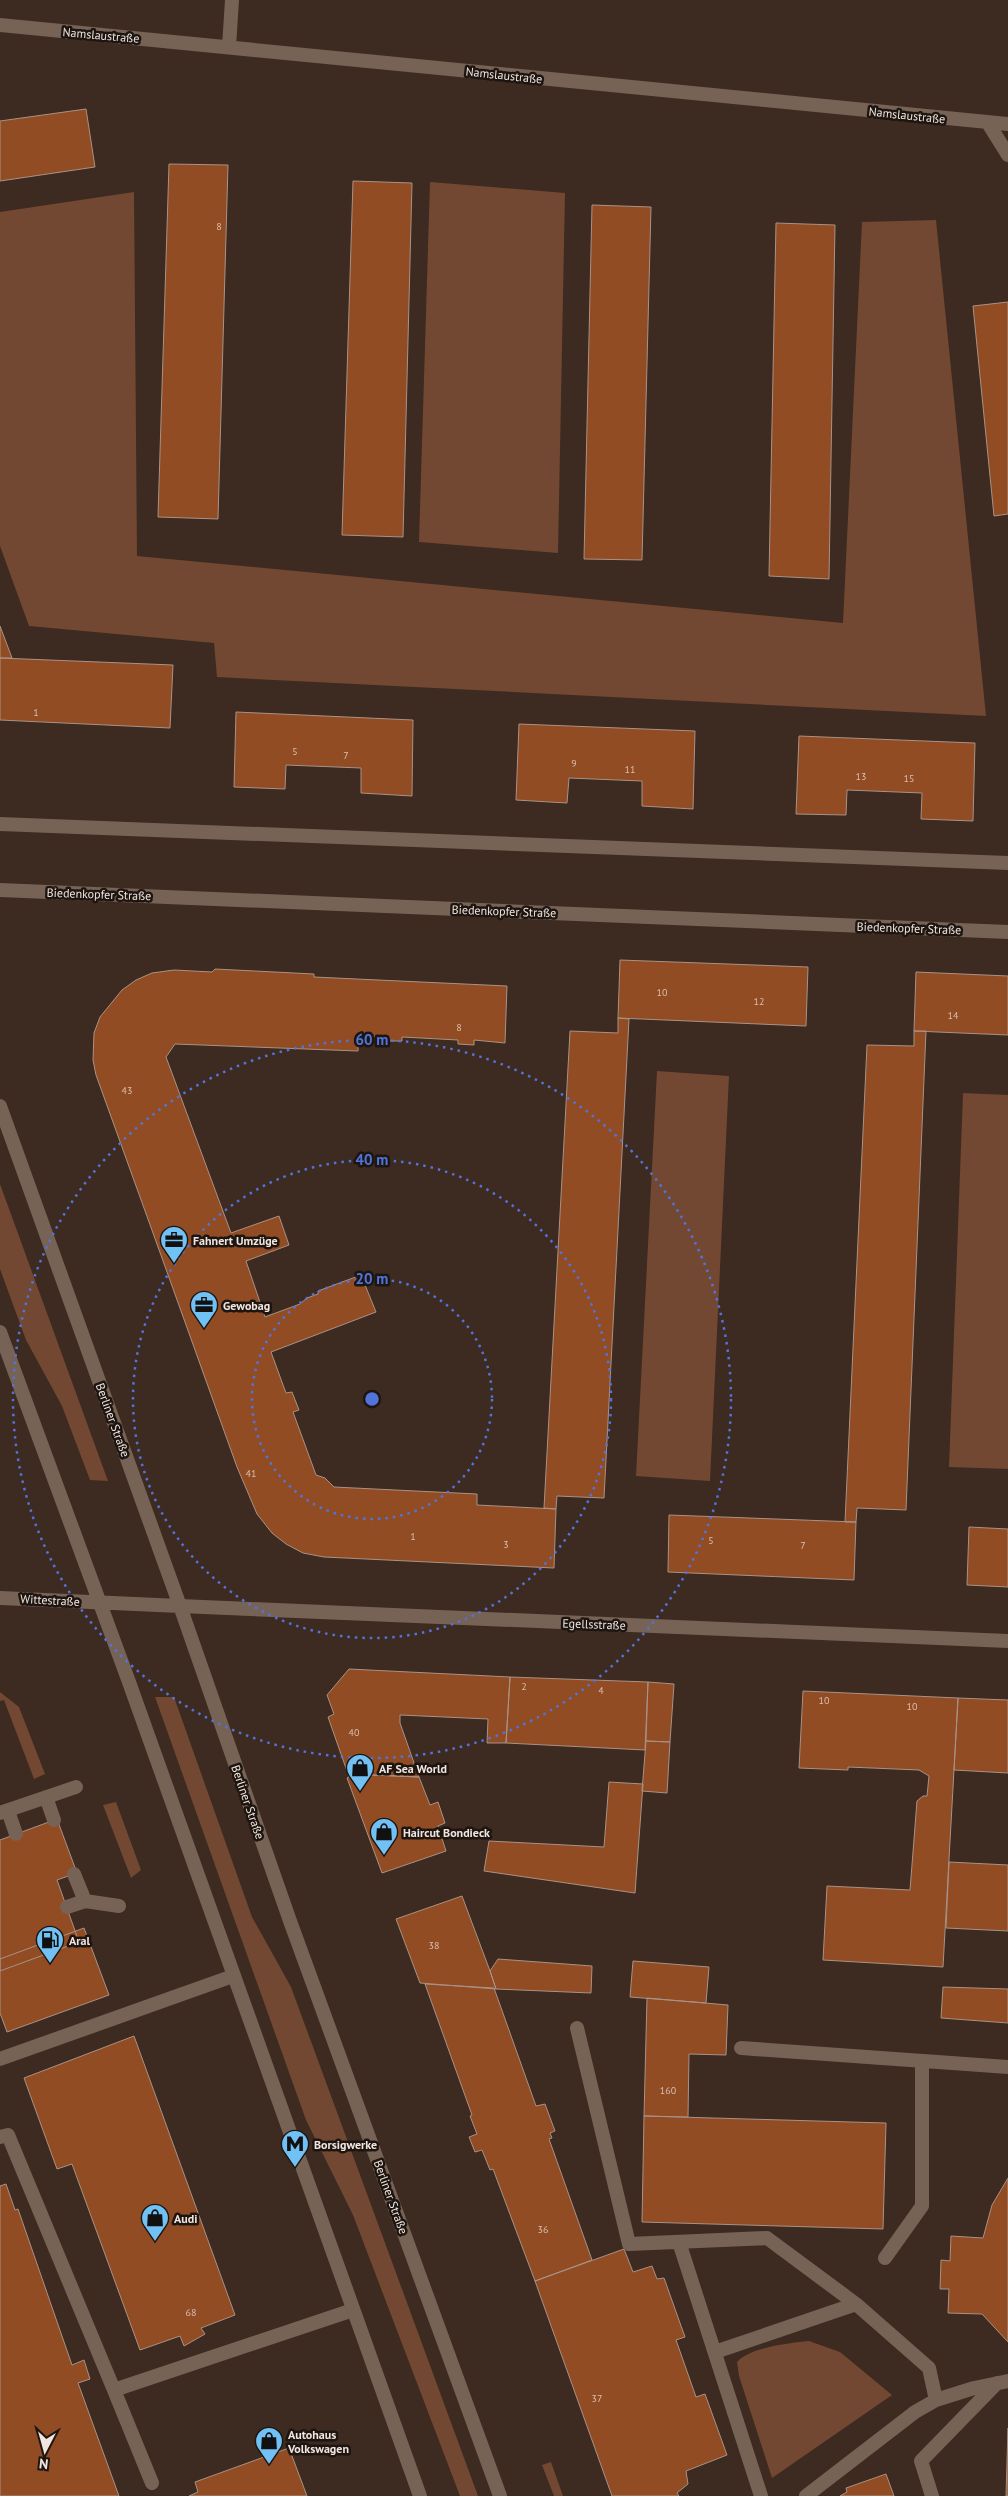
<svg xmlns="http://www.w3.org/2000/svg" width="1008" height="2496" font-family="'PT Sans',sans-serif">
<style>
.green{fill:#724832}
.building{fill:#914c24;stroke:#a99286}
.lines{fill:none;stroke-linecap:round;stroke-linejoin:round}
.service{stroke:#776256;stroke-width:14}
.minor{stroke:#776256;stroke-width:14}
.secondary{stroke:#776256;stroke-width:14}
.ring{fill:none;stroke:#5274da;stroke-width:2.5;stroke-dasharray:2.5 5}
.labels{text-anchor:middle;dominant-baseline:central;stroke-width:5;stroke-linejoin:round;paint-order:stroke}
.number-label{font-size:10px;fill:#dabfb0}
.street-label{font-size:12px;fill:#f2e5df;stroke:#1d1510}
.poi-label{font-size:12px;font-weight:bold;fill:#f2e5df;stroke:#1d1510;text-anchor:start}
.centre{fill:#5274da;stroke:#1d1510;stroke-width:2.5}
.ring-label{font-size:15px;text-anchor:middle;font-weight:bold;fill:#5274da;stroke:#1d1510;stroke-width:5;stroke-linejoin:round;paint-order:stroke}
</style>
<rect width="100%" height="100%" fill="#3d2a20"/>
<path class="green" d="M 430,182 L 565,193 L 558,553 L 419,542 Z
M 134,192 L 137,556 L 843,623 L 862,222 L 936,220 L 986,716 L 217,677 L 214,643 L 29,626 L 0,546 L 0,212 Z
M 657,1071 L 729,1076 L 710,1481 L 636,1476 Z
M 963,1093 L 1008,1095 L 1008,1469 L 949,1467 Z
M 0,1184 L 108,1481 L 90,1480 L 62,1406 L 26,1340 L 0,1269 Z
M 0,1692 L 19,1707 L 45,1774 L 34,1779 L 4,1700 L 0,1701 Z
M 155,1697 L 174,1697 L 252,1917 L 291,1987 L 478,2496 L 460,2496 L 353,2215 L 306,2120 Z
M 116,1802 L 141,1870 L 131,1878 L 103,1805 Z
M 809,2341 L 840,2352 L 892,2395 L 772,2478 L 739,2376 L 737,2362 C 751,2347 789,2343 809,2341 Z
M 551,2462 L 563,2496 L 554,2496 L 542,2465 Z"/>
<path class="building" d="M 86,109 L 95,167 L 0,181 L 0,121 Z
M 169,164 L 228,165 L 218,519 L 158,517 Z
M 353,181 L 412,183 L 403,537 L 342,535 Z
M 592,205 L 651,207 L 642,560 L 584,559 Z
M 776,223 L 835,225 L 829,579 L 769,576 Z
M 1008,302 L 1008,514 L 994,516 L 973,306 Z
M 0,626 L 12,658 L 0,658 Z
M 0,658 L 173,665 L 170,728 L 0,720 Z
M 236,712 L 413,720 L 412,796 L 361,793 L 361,768 L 286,765 L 285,789 L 234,787 Z
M 519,724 L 695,731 L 693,809 L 642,806 L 642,781 L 569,778 L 567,803 L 516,800 Z
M 799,736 L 975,743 L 973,821 L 921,819 L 922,793 L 847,790 L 846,815 L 796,814 Z
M 620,960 L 808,967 L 806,1026 L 618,1018 Z
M 215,969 L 314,974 L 314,977 L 507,986 L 505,1043 L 474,1040 L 474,1045 L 458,1044 L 458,1040 L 402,1037 L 402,1041 L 385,1041 L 385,1037 L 358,1036 L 358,1051 L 175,1044 L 166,1057 L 231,1233 L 279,1216 L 289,1245 L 246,1261 L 265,1317 L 300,1304 L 307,1298 L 318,1294 L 318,1291 L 361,1275 L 376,1312 L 271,1352 L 286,1393 L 292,1392 L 299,1410 L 293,1412 L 316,1475 L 325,1478 L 334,1487 L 477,1494 L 477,1505 L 556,1509 L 554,1568 L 324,1557 L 303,1553 L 286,1544 L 272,1533 L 257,1514 L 237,1467 L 162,1258 L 96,1075 L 93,1060 L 94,1033 L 100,1017 L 122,990 L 136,980 L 152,973 L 174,970 L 212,972 Z
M 916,972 L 1008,976 L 1008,1035 L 914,1031 Z
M 618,1018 L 629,1019 L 604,1498 L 557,1496 L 556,1509 L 544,1508 L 570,1031 L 618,1033 Z
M 914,1031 L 926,1031 L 906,1510 L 857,1508 L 856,1522 L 845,1522 L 867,1045 L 914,1046 Z
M 669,1515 L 856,1522 L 854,1580 L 668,1572 Z
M 969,1527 L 1008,1529 L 1008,1587 L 967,1585 Z
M 349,1669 L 510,1677 L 506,1743 L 487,1743 L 488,1719 L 400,1715 L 400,1723 L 419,1777 L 348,1774 L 328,1717 L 334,1714 L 327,1695 Z
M 510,1677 L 648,1682 L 645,1750 L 506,1743 Z
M 648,1682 L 674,1684 L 670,1742 L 646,1741 Z
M 803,1691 L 958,1698 L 943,1967 L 823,1960 L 827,1886 L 910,1890 L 917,1801 L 923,1796 L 927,1796 L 929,1776 L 919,1770 L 848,1767 L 848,1770 L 799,1768 Z
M 958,1698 L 1008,1700 L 1008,1773 L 954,1770 Z
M 646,1741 L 670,1742 L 667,1793 L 642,1791 Z
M 348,1774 L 419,1777 L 430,1805 L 438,1802 L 445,1823 L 438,1826 L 446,1851 L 382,1873 L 347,1778 L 349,1777 Z
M 609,1782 L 643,1784 L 635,1893 L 484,1871 L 489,1841 L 604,1847 Z
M 57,1819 L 77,1873 L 57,1880 L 79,1942 L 0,1971 L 0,1840 Z
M 949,1862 L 1008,1865 L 1008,1931 L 946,1928 Z
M 462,1896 L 490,1971 L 496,1989 L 420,1983 L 396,1919 Z
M 84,1928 L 109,1995 L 7,2032 L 0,2013 L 0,1959 Z
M 498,1959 L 592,1966 L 591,1993 L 496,1989 L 490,1971 Z
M 633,1961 L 709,1967 L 706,2003 L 630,1997 Z
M 425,1984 L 494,1988 L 536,2106 L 545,2104 L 555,2131 L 550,2133 L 552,2138 L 549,2139 L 592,2260 L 535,2281 L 493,2169 L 490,2170 L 482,2150 L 475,2152 L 469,2137 L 477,2134 L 470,2116 L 472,2115 Z
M 943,1987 L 1008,1989 L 1008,2023 L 941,2018 Z
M 647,1998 L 728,2005 L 726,2055 L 689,2054 L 688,2117 L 644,2116 Z
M 134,2036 L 235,2315 L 201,2328 L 205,2334 L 184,2346 L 180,2336 L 140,2350 L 72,2164 L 57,2169 L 24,2078 Z
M 644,2116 L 886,2123 L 883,2229 L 642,2222 Z
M 1008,2178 L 1008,2342 L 982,2314 L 948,2313 L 949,2289 L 940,2289 L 941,2260 L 950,2261 L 951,2236 L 983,2238 L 992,2205 Z
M 6,2184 L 15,2210 L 18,2209 L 72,2365 L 84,2360 L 90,2379 L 78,2383 L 119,2496 L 0,2496 L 0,2186 Z
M 624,2249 L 633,2272 L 652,2266 L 657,2279 L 664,2278 L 685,2337 L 676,2340 L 696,2397 L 705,2394 L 727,2455 L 686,2471 L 688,2484 L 677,2493 L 679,2496 L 612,2496 L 535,2281 Z
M 1008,2428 L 1008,2496 L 1006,2496 Z
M 289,2448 L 307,2496 L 189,2496 L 198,2492 L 195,2482 Z
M 886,2474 L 894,2496 L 840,2496 L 847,2492 L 846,2488 Z"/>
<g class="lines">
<path class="service" d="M 46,1797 L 54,1820
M 8,1811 L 16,1834
M 0,1813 L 76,1787
M 74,1874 L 85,1901
M 67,1907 L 85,1901 L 119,1906
M 577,2028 L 629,2244 L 767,2238 L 856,2304 L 929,2368 L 936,2400
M 741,2048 L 1008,2067
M 0,2059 L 233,1976
M 0,2137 L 8,2135 L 114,2390 L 353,2310
M 679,2242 L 761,2496
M 885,2258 L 922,2206 L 922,2061
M 715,2352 L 856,2304
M 114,2390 L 152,2483
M 806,2496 L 915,2412 L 936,2400 L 974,2388 L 1008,2381
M 932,2496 L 921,2461 L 997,2383"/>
<path class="minor" d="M 0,25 L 1008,124
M 229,47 L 232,0
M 988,123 L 1008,155
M 0,824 L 1008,863
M 0,890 L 1008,932
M 180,1606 L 1008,1641"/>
<path class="secondary" d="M 0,1106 L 180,1606 L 290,1921 L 500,2496
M 0,1332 L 129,1682 L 420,2496
M 0,1598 L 180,1606"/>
</g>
<g class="ring">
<circle cx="372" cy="1399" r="120"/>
<circle cx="372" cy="1399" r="239"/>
<circle cx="372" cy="1399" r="359"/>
</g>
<defs>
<symbol id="office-pin" viewBox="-11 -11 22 30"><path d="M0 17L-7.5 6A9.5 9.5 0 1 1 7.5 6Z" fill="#71c1f5" stroke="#1d1510"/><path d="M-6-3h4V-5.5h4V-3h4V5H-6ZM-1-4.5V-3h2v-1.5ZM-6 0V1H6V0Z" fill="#111"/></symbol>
<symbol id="shop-pin" viewBox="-11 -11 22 30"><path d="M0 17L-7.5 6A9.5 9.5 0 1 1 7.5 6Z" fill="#71c1f5" stroke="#1d1510"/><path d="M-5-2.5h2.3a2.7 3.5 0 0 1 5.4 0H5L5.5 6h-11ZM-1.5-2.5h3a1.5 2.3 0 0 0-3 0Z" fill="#111"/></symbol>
<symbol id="fuel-pin" viewBox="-11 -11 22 30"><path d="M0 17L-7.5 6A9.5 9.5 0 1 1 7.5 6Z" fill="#71c1f5" stroke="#1d1510"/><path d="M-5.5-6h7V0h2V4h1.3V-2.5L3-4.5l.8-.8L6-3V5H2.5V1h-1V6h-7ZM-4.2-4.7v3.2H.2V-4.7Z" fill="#111"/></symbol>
<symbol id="metro-pin" viewBox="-11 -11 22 30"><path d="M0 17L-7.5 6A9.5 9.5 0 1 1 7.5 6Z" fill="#71c1f5" stroke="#1d1510"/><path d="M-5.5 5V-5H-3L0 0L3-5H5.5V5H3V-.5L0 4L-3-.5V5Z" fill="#111"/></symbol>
</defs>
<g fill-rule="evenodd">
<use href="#office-pin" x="158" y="1224" width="32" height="43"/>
<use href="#office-pin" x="188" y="1289" width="32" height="43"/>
<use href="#shop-pin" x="344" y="1752" width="32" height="43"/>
<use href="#shop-pin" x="368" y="1816" width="32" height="43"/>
<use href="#fuel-pin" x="34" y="1924" width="32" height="43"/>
<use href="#metro-pin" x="279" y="2128" width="32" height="43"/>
<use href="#shop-pin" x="139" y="2202" width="32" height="43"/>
<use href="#shop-pin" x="253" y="2425" width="32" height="43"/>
</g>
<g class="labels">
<g class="number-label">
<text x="219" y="226">8</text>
<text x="36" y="712">1</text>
<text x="295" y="751">5</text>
<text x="346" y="755">7</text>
<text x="574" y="763">9</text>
<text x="630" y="769">11</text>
<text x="861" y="776">13</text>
<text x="909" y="778">15</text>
<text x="662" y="992">10</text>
<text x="759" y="1001">12</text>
<text x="953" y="1015">14</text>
<text x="459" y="1027">8</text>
<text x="127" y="1090">43</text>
<text x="251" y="1473">41</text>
<text x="413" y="1536">1</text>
<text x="711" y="1540">5</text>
<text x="506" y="1544">3</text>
<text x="803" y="1545">7</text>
<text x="524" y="1686">2</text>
<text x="601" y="1690">4</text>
<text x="824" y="1700">10</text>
<text x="912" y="1706">10</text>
<text x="354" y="1732">40</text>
<text x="434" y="1945">38</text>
<text x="668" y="2090">160</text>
<text x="543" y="2229">36</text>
<text x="191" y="2312">68</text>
<text x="597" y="2398">37</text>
</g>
<g class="street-label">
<text transform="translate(101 35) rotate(5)">Namslaustraße</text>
<text transform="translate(504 75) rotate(6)">Namslaustraße</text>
<text transform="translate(907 115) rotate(6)">Namslaustraße</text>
<text transform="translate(99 894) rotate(2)">Biedenkopfer Straße</text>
<text transform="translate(504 911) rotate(2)">Biedenkopfer Straße</text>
<text transform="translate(909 928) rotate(2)">Biedenkopfer Straße</text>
<text transform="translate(113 1420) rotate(70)">Berliner Straße</text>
<text transform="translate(50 1600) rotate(3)">Wittestraße</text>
<text transform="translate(594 1624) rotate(2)">Egellsstraße</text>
<text transform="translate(248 1802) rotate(71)">Berliner Straße</text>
<text transform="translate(391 2197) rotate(70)">Berliner Straße</text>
</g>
<g class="poi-label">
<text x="193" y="1240">Fahnert Umzüge</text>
<text x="223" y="1305">Gewobag</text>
<text x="379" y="1768">AF Sea World</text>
<text x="403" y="1832">Haircut Bondieck</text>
<text x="69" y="1940">Aral</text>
<text x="314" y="2144">Borsigwerke</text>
<text x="174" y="2218">Audi</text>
<text x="288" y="2434">Autohaus<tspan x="288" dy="14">Volkswagen</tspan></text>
</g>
</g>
<circle cx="372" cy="1399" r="8" class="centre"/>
<g class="ring-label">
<text x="372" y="1045">60 m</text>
<text x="372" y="1165">40 m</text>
<text x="372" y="1284">20 m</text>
</g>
<g transform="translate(45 2451) rotate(186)" stroke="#1d1510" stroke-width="4" paint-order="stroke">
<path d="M0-4L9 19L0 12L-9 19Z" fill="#f2e5df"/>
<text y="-8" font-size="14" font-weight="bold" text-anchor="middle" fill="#f2e5df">N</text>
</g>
</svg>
